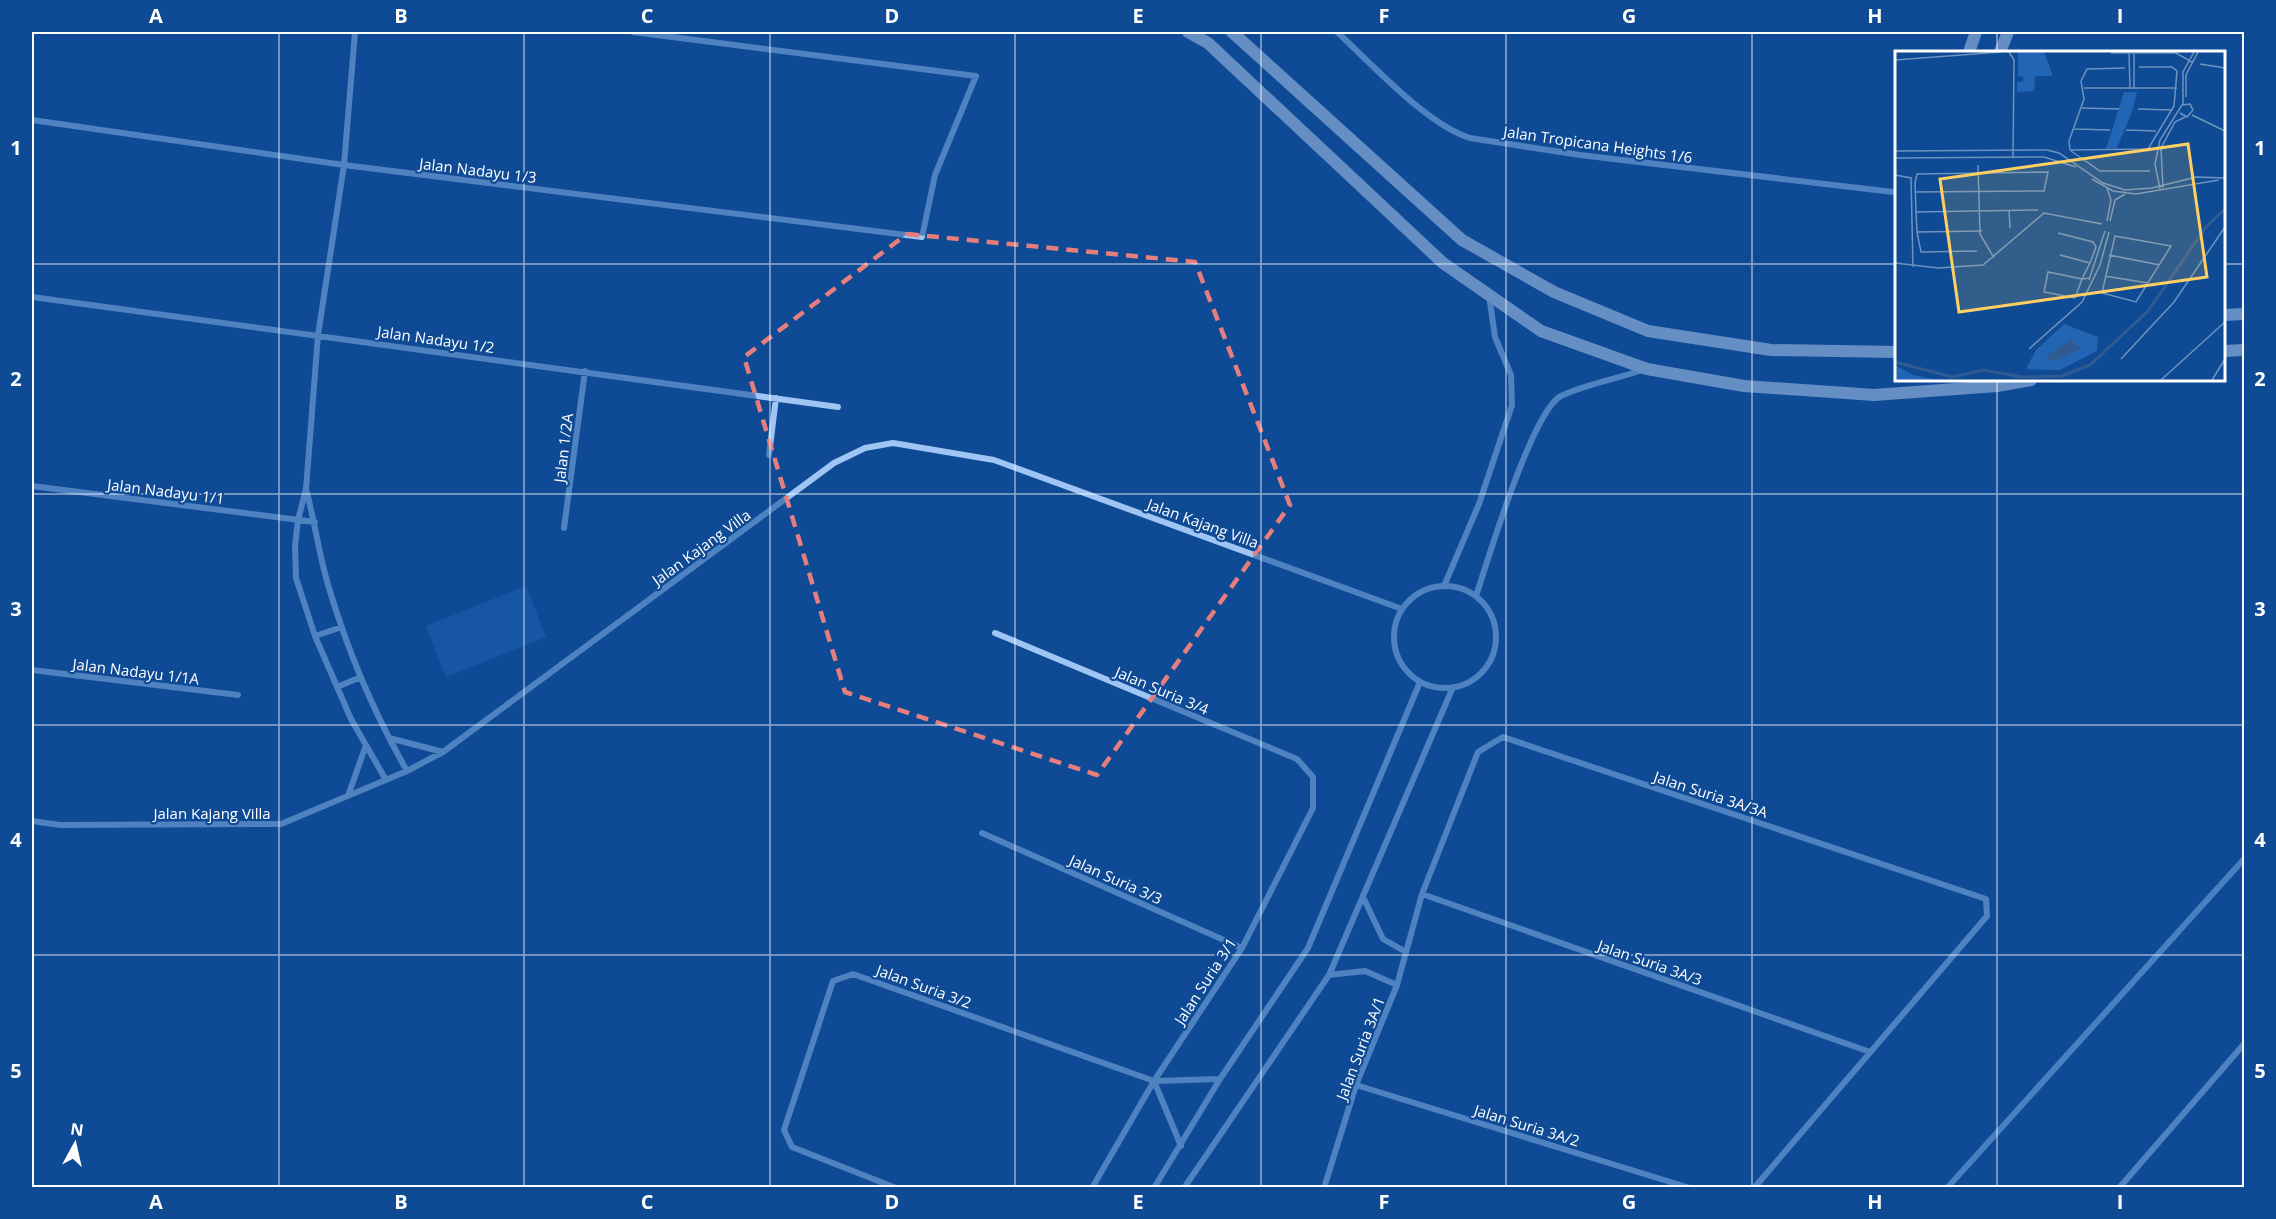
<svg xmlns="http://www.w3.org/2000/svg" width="2276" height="1219" font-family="'Open Sans',sans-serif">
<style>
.green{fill:#2265b5}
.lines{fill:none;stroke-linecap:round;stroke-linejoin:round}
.stream{stroke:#8fc0f8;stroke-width:6}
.street{stroke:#9ec5f4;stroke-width:6}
.secondary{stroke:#cee2fd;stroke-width:12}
.marked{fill:none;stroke:#e67e7e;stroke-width:4.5;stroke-dasharray:12 8;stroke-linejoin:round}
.grid{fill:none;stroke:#fff;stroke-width:1.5;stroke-opacity:0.55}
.labels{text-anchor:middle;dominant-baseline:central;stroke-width:4.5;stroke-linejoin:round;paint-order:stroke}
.street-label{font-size:15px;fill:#fff;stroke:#0f4b95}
.inset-river{fill:none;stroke:#305b92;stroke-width:3}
.inset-road{fill:none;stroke:#6f93bf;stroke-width:1.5}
.view{fill:#ffd061;fill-opacity:0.15;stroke:#ffd061;stroke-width:3}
.inset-edge{fill:none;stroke:#fff;stroke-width:3}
.neatline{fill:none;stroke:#fff;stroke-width:2}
.grid-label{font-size:20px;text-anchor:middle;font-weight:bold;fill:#fff}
</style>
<rect width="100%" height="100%" fill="#0f4b95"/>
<path class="green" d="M 526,586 L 546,637 L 446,677 L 426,626 Z"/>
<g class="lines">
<path class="stream" d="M 1947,1188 L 2244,859"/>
<path class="street" d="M 355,32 L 344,165 L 318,335 L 306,489 L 298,520 L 295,546 L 296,578 L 315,636 L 351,719 L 386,780
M 1337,32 C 1372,64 1426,124 1470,138 L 1580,155 L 1893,192
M 32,120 L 344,165 L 922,237 L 935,175 L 976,76 L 633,32
M 32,297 L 838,407
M 769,455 L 776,398
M 32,486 L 315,522
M 306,489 C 315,522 319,556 329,588 C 348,652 374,713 407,771
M 564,528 L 585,371
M 1444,586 L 1479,504 L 1512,405 L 1511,375 L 1495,337 L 1489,295
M1394 637a51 51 0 1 1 102 0a51 51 0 1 1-102 0Z
M 1476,596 C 1488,560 1532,411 1561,396 C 1583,385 1619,378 1643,370
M 995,633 L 1297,759 L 1313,777 L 1313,808 L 1242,948 L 1154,1081 L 1092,1188
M 315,636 L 342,627
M 32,670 L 238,695
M 337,687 L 361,677
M 389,738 L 443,752
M 348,796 L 366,745
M 32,821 L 60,825 L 281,824 L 407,771 L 443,752 L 834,463 L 865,448 L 893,443 L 994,460 L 1402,609
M 982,833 L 1242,948
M 1422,894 L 1870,1052
M 1364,899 L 1383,939 L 1406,952
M 1329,975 L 1365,971 L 1397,985
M 1154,1081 L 1181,1146
M 1356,1085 L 1690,1188
M 896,1188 L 792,1147 L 784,1130 L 833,981 L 853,974 L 1154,1081 L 1220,1079
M 1154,1188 L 1220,1079 L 1308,948 L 1420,682
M 1184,1188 L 1329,975 L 1453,687
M 1324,1188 L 1356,1085 L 1397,985 L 1422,894 L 1478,752 L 1503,737 L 1986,899 L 1987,916 L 1754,1188
M 2119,1188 L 2244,1044"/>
<path class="secondary" d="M 1188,32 L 1208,43 L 1443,263 L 1541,331 L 1647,369 L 1744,386 L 1874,395 L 1997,386 L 2031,380
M 1232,32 L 1462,240 L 1554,292 L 1648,331 L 1771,350 L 1896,352
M 1969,52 L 1976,32
M 2000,52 L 2008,32
M 2224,315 L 2244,314
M 2224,351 L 2244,350"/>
</g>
<path d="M0 0H2276V1219H0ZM 907,234 L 1195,262 L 1290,505 L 1097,775 L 845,692 L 744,357 Z" fill="#0f4b95" fill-opacity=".55" fill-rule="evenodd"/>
<path class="marked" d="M 907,234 L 1195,262 L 1290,505 L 1097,775 L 845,692 L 744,357 Z"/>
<path class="grid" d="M 279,32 L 279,1188M 524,32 L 524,1188M 770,32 L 770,1188M 1015,32 L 1015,1188M 1261,32 L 1261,1188M 1506,32 L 1506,1188M 1752,32 L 1752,1188M 1997,32 L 1997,52M 32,264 L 1896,264M 2224,264 L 2244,264M 1997,380 L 1997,1188M 32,494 L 2244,494M 32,725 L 2244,725M 32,955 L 2244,955"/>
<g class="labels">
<g class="street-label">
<text transform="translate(1598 144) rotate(8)">Jalan Tropicana Heights 1/6</text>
<text transform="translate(478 170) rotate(7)">Jalan Nadayu 1/3</text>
<text transform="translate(436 339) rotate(8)">Jalan Nadayu 1/2</text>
<text transform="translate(563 448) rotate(-83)">Jalan 1/2A</text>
<text transform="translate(166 491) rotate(7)">Jalan Nadayu 1/1</text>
<text transform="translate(1203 523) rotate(20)">Jalan Kajang Villa</text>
<text transform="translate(701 547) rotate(-36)">Jalan Kajang Villa</text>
<text transform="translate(136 671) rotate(7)">Jalan Nadayu 1/1A</text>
<text transform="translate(1162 690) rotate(23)">Jalan Suria 3/4</text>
<text transform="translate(1711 794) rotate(18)">Jalan Suria 3A/3A</text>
<text x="212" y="813">Jalan Kajang Villa</text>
<text transform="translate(1116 879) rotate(24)">Jalan Suria 3/3</text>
<text transform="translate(1650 962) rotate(19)">Jalan Suria 3A/3</text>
<text transform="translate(1205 981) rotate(-57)">Jalan Suria 3/1</text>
<text transform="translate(924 986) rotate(20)">Jalan Suria 3/2</text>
<text transform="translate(1360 1048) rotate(-69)">Jalan Suria 3A/1</text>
<text transform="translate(1527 1125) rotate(17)">Jalan Suria 3A/2</text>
</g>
</g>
<g transform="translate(1895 51)">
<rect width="330" height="330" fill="#0f4b95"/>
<path d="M 123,1 L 149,1 L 158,25 L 140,25 L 139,40 L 122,41 L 122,31 L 128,30 L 128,26 L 123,25 ZM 229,41 L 242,41 L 237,61 L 222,97 L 211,98 ZM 169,273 L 203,286 L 202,300 L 165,319 L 131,318 L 141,299 ZM 1,315 L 18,324 L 43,329 L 0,329 Z" fill="#2265b5"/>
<path d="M 175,289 L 187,297 L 163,309 L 152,309 L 153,304 Z" fill="#305b92"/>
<path class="inset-river" d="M 0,311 L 57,326 L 88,319 L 127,326 L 167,325 L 195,314 L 253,260 L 311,176 L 330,158"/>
<path class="inset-road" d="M 114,1 L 119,9 L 118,107M 216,2 L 281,2 L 297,11M 234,2 L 235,38M 239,3 L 239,38M 0,9 L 106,1M 305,13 L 330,17M 189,37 L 282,37M 291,46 L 291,24 L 303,1M 288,53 L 288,21 L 299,1M 187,57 L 224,58M 243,58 L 277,59M 297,64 L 330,80M 179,78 L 215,79M 231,79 L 261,80M 175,99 L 253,98 L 279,55 L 282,20 L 277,16 L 244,16M 175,99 L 174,90 L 189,48 L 186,30 L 192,18 L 230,17M 0,100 L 152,99 L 164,102 L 208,132 L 230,139 L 257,137 L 301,126 L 330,127M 176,100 L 205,120 L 255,120M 0,107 L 149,106 L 181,116M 83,114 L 85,183 L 99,207M 0,124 L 16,127 L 18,216M 197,128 L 218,140 L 241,143 L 324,129M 268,137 L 266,97 L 280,71 L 290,66M 265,138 L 260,113 L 265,89 L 287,54 L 295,53 L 298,59 L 292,66 L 285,62M 20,141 L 149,140 L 153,121 L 22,123 L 20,132 L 21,161 L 22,181M 114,159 L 115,177M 21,161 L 143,159M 212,170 L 216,149 L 212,137M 215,170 L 220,149 L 230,143M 163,182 L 198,191 L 201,196 L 195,212 L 187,228 L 180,247 L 149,241 L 153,221 L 187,228 L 195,227M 220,185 L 276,195 L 241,251 L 207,242 ZM 82,200 L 26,201 L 22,181 L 87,180M 165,204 L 195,212M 214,204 L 265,214M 0,212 L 43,217 L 88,214 L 149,162 L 207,173M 210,225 L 253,232M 194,229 L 210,180M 134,298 L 187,251 L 205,214 L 214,181M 226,308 L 279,251 L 330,176M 266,329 L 330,271M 317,329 L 330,308"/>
<path class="view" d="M 293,93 L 312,226 L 64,261 L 45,128 Z"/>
<rect width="330" height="330" class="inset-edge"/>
</g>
<rect width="2276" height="1219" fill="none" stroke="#0f4b95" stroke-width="66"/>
<g transform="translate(75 1144) rotate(8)" stroke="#0f4b95" stroke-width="4.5" paint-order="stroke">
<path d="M0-4.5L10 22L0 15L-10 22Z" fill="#ffffff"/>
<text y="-9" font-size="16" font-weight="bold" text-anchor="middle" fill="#ffffff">N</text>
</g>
<rect x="33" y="33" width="2210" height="1153" class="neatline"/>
<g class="grid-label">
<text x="156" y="23">A</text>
<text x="401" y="23">B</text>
<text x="647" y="23">C</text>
<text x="892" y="23">D</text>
<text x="1138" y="23">E</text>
<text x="1384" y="23">F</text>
<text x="1629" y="23">G</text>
<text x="1875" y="23">H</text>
<text x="2120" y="23">I</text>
<text x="16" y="155">1</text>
<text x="2260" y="155">1</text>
<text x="16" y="386">2</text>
<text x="2260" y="386">2</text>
<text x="16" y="616">3</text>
<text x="2260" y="616">3</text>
<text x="16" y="847">4</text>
<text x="2260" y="847">4</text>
<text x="16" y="1078">5</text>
<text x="2260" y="1078">5</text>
<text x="156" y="1209">A</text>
<text x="401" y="1209">B</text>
<text x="647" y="1209">C</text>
<text x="892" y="1209">D</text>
<text x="1138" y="1209">E</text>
<text x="1384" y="1209">F</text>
<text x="1629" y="1209">G</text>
<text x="1875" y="1209">H</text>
<text x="2120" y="1209">I</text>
</g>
</svg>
